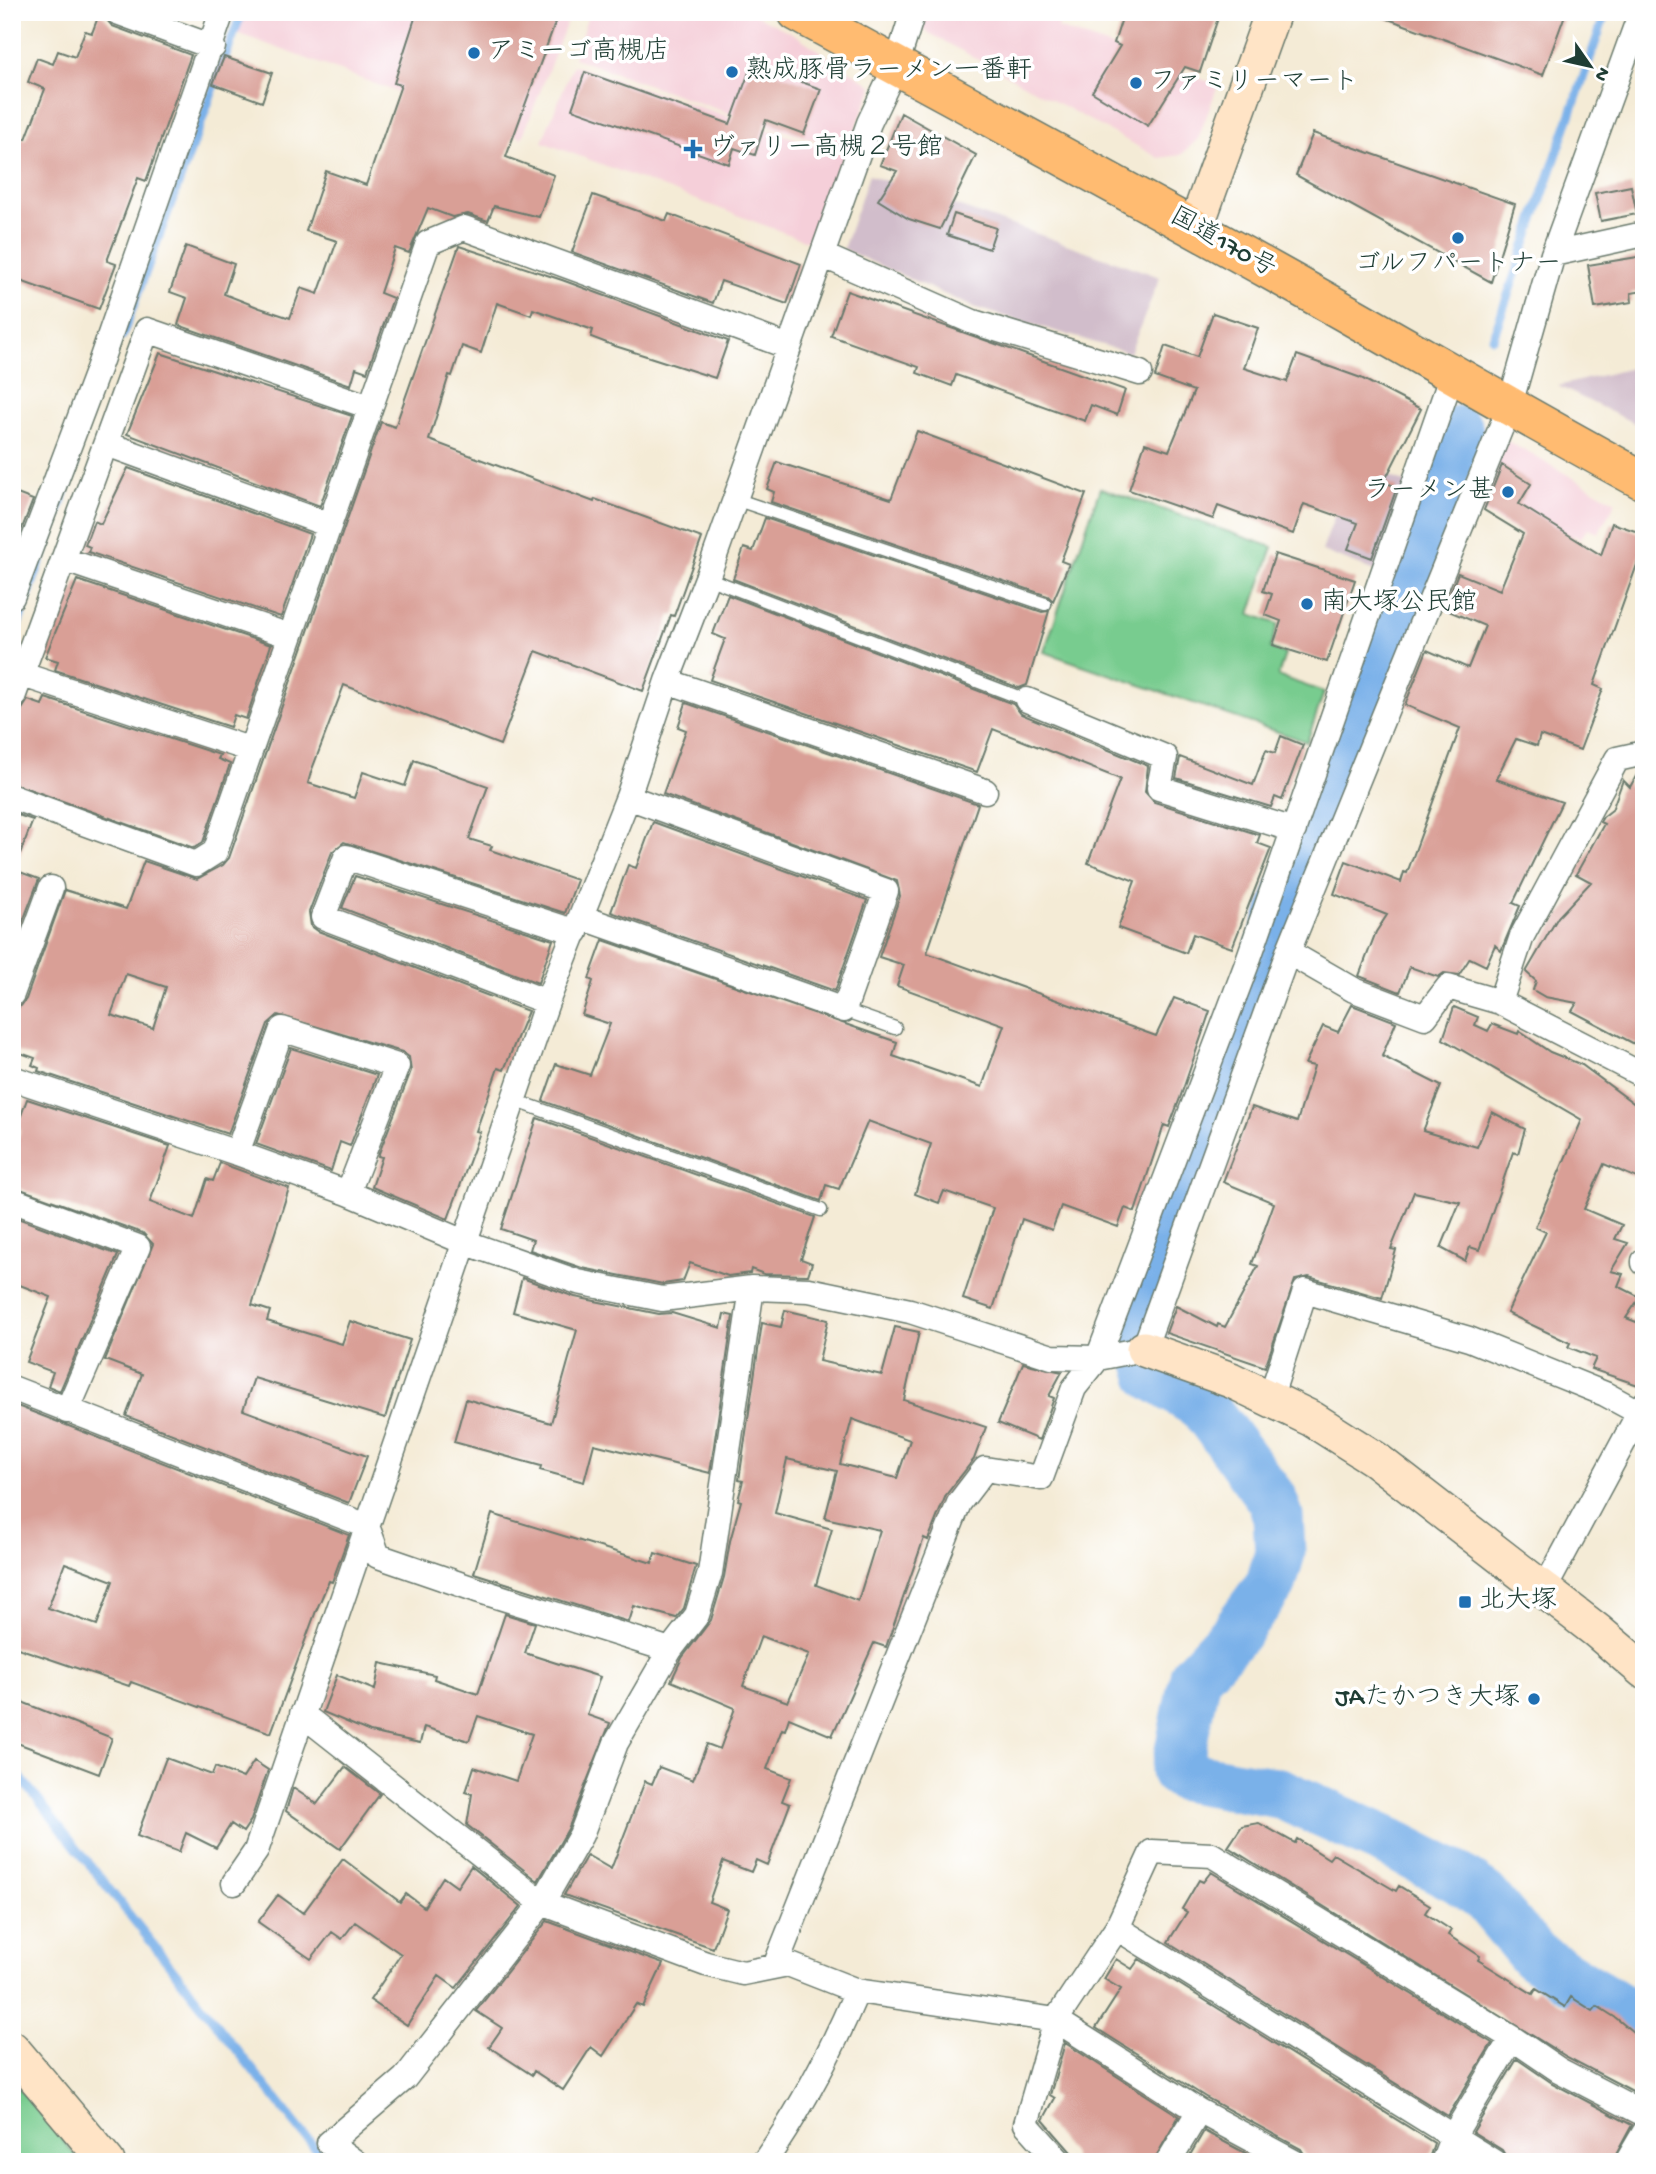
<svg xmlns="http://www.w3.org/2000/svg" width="1656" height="2174" font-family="'Gochi Hand','Klee One',sans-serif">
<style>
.built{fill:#f5cfd9}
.industrial{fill:#d1bdcb}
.green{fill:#78cc8f;stroke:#4c8462;stroke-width:2}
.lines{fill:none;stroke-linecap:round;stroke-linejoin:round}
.stream{stroke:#7ab1e9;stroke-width:9}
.river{stroke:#7ab1e9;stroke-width:51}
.building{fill:#d99f96;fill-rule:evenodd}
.lane-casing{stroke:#6a7a6d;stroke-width:15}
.street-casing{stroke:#6a7a6d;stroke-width:27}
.secondary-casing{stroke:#6a7a6d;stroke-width:38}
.highway-casing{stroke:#6a7a6d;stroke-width:41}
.lane{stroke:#fff;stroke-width:12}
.street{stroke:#fff;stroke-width:24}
.secondary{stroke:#ffe4c6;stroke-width:35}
.highway{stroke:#ffbb71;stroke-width:38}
.poi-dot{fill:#1f6fb2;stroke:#fff;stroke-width:2.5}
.labels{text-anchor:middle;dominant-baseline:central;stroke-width:7;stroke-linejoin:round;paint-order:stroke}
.poi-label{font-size:26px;fill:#1f3d34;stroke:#fff;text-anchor:start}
.street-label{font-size:26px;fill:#1f3d34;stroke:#fff}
</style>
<rect width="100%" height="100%" fill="#fff"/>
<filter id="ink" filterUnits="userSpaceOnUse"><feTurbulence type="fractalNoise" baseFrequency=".0143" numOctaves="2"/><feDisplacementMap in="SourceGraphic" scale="14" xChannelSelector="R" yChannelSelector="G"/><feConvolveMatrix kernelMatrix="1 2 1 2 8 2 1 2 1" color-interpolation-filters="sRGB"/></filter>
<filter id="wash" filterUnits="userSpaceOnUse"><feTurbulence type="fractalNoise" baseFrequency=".00686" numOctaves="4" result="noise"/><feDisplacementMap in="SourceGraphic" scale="28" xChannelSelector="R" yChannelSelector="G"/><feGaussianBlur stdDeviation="1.57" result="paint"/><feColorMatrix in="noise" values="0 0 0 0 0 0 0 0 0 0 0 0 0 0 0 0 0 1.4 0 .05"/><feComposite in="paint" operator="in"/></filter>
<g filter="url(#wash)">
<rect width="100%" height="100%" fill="#f4ebd6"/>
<path class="built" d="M 242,12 L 571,12 L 522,138 L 234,32 Z
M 589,12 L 749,12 L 794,34 L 873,86 L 847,150 L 725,112 L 574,58 Z
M 926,12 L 1063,12 L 1058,28 L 1218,85 L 1198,139 L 1181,155 L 1159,158 L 920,28 Z
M 573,65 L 845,155 L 812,243 L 542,142 Z
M 1502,438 L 1616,502 L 1598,533 L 1588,528 L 1580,539 L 1574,535 L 1559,555 L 1472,506 Z"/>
<path class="industrial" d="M 869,175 L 1160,277 L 1130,353 L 973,307 L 843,249 Z
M 1644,365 L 1644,428 L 1558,386 Z
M 1353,464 L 1410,484 L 1380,573 L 1322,551 Z"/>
<path class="green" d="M 1100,488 L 1273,547 L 1250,614 L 1278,624 L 1270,648 L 1285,654 L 1278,676 L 1324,692 L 1307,742 L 1044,652 Z
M 12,2080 L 81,2162 L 12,2162 Z"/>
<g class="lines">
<path class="stream" d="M 122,336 L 242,12
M 1493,338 L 1606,12
M 12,641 L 75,464
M 12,1767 L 326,2162"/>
<path class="river" d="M 1458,431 L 1135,1321 L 1153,1375 L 1203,1406 L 1271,1498 L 1278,1516 L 1280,1552 L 1271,1584 L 1235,1633 L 1195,1676 L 1176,1771 L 1183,1776 L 1279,1793 L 1392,1844 L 1458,1878 L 1484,1896 L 1533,1955 L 1644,2024"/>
</g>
<g id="blocks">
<path class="building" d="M 100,12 L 112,26 L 191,55 L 146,181 L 138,178 L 107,261 L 116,264 L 99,309 L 12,278 L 12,134 L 26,139 L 45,89 L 28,82 L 37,58 L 53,64 L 58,51 L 75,57 L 85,31 L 92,33 Z
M 417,12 L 525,12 L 555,23 L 506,157 L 554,175 L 539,217 L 494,206 L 488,221 L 468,214 L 452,217 L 428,208 L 409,253 L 395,248 L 380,293 L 393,298 L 367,372 L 356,368 L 351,385 L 178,325 L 187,298 L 170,292 L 186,246 L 234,264 L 224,294 L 260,308 L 290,318 L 301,288 L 318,294 L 337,241 L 306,231 L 326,171 L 366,185 L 401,85 L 394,83 Z
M 1124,12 L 1220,12 L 1200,72 L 1185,67 L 1148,126 L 1092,92 L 1120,46 L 1114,43 Z
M 1377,12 L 1566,12 L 1543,75 L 1377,15 Z
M 224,57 L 272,73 L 262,102 L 213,84 Z
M 752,64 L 821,89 L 804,134 L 766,120 L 755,155 L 734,148 L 729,164 L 572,109 L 585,72 L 730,124 Z
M 901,113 L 976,155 L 940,229 L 909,219 L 878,200 L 897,171 L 880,165 Z
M 1313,133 L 1515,204 L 1491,282 L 1296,175 Z
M 1631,186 L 1637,214 L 1601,221 L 1595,193 Z
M 593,195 L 666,221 L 669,214 L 801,264 L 787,304 L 721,281 L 713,303 L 572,252 Z
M 954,214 L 996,228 L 989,249 L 947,235 Z
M 459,246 L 562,280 L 728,341 L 715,378 L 612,345 L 591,337 L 593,330 L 533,309 L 531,315 L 497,303 L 481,353 L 462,346 L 452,376 L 449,375 L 429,440 L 594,502 L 595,499 L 702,538 L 674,616 L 671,615 L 643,691 L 536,651 L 500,745 L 344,685 L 311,772 L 308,783 L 354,798 L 363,772 L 405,786 L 414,760 L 488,786 L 469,839 L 492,846 L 490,850 L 577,880 L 565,913 L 344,842 L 332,852 L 309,912 L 311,926 L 318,931 L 528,1011 L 504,1070 L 498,1068 L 476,1131 L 480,1132 L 448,1219 L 372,1187 L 382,1157 L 378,1156 L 411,1071 L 409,1057 L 402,1052 L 278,1015 L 268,1024 L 228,1134 L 38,1071 L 39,1068 L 32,1065 L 35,1058 L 12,1050 L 12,1009 L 21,1006 L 26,999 L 65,890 L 126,909 L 144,861 L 197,879 L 223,865 L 229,858 L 381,422 L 395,427 ZM 126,974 L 166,987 L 153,1028 L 111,1015 Z
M 1644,256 L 1644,291 L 1631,293 L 1632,302 L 1595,308 L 1588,265 Z
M 847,291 L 1125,390 L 1117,415 L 1091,405 L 1085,421 L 956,375 L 952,386 L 917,373 L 919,367 L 831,336 Z
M 1213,313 L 1258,328 L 1244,368 L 1287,382 L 1297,355 L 1361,378 L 1421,409 L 1384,482 L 1397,487 L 1372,558 L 1348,549 L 1358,523 L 1304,504 L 1293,534 L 1218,506 L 1213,519 L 1129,490 L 1145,443 L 1169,451 L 1194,391 L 1155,377 L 1165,346 L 1197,357 Z
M 160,353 L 352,416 L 320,506 L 127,434 Z
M 917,431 L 1086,494 L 1061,561 L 1069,564 L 1053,601 L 1048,596 L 771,502 L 774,492 L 767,489 L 777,462 L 891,499 Z
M 1502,465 L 1531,484 L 1519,504 L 1601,555 L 1612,523 L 1644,534 L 1644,545 L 1594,685 L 1603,689 L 1580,750 L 1540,735 L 1537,746 L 1516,739 L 1496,779 L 1562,802 L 1513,903 L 1520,906 L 1501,951 L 1495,945 L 1486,966 L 1470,958 L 1459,975 L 1444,973 L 1438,977 L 1410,967 L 1400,992 L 1359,976 L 1376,932 L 1387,915 L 1334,894 L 1346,861 L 1401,882 L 1404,872 L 1407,873 L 1460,728 L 1405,705 L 1427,650 L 1468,668 L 1485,626 L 1444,609 L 1458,573 L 1500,590 L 1523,534 L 1484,510 Z
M 128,468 L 310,534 L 281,617 L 88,552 L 90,547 L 85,545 L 94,521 L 101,524 Z
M 12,492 L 33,500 L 12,554 Z
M 765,518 L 1042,612 L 1049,611 L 1027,685 L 1019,688 L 733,579 L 744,548 L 753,551 Z
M 1275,554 L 1355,580 L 1327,662 L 1273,645 L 1281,621 L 1265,615 L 1272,594 L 1263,591 Z
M 77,580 L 271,645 L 246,719 L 234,715 L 230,727 L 55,670 L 58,661 L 45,657 Z
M 728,595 L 1013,704 L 1021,714 L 1148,766 L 1145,792 L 1154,802 L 1260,835 L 1257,843 L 1271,848 L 1232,948 L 1193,934 L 1186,953 L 1118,928 L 1135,881 L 1088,863 L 1120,779 L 993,729 L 977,772 L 710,680 L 725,639 L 713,634 Z
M 45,698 L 220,755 L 218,759 L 230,764 L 203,842 L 194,848 L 12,783 L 12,725 L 28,700 L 42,705 Z
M 686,703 L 978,804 L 927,953 L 1156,1036 L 1174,998 L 1210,1011 L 1180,1098 L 1169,1127 L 1164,1125 L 1135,1212 L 1125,1208 L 1118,1227 L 1061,1206 L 1052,1230 L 1022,1219 L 993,1309 L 963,1299 L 993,1208 L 944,1191 L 939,1203 L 915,1194 L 931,1144 L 868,1121 L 839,1189 L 826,1185 L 821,1201 L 543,1101 L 556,1064 L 590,1075 L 610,1024 L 582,1015 L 593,981 L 589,979 L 603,940 L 897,1042 L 893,1056 L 982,1087 L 1004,1025 L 897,986 L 904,965 L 879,957 L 900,896 L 897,881 L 663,794 L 686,730 L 678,727 Z
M 1281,736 L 1303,745 L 1282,800 L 1275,797 L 1271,807 L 1176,778 L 1180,757 L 1253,785 L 1266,750 L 1275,753 Z
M 1644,768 L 1644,1049 L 1572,1011 L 1577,1003 L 1545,997 L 1533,990 L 1536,981 L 1526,972 L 1558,917 L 1591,882 L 1576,874 L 1604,824 L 1600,822 L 1603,817 L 1612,810 L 1623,780 L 1630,787 L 1640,769 Z
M 12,813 L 33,820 L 14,869 L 12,868 Z
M 653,822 L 867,900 L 835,991 L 611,912 L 628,865 L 636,868 Z
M 12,869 L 39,879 L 12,950 Z
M 355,876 L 553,940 L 538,983 L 342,908 Z
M 1352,1005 L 1396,1022 L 1382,1056 L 1441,1086 L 1423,1131 L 1477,1147 L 1492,1112 L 1525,1129 L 1518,1154 L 1513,1152 L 1479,1250 L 1470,1247 L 1465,1261 L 1441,1248 L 1460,1202 L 1414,1192 L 1391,1249 L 1396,1250 L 1382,1298 L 1309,1277 L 1295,1280 L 1265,1367 L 1166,1333 L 1176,1306 L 1217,1327 L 1218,1324 L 1225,1327 L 1258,1266 L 1252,1264 L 1274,1203 L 1223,1182 L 1252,1107 L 1297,1122 L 1314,1066 L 1305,1064 L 1323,1026 L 1338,1032 Z
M 1454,1007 L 1478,1017 L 1475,1025 L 1488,1031 L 1492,1024 L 1518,1034 L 1519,1031 L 1550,1052 L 1582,1065 L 1644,1111 L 1644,1181 L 1604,1164 L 1584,1209 L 1622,1225 L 1615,1239 L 1628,1243 L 1611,1271 L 1623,1274 L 1618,1286 L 1640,1297 L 1626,1318 L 1644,1325 L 1644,1387 L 1591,1369 L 1596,1358 L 1568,1347 L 1570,1343 L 1507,1313 L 1546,1232 L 1535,1227 L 1582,1120 L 1443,1039 Z
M 291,1048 L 377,1075 L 350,1146 L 340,1142 L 331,1171 L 256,1144 Z
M 27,1099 L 170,1146 L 150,1202 L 194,1219 L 207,1179 L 213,1181 L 220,1163 L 289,1188 L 252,1305 L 270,1311 L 267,1321 L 342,1344 L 350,1321 L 410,1340 L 385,1418 L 254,1378 L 243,1410 L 367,1456 L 349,1503 L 126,1416 L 142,1374 L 105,1360 L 153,1244 L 143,1233 L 12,1186 L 12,1153 L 21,1129 L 17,1127 Z
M 537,1118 L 815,1217 L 801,1259 L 812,1263 L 808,1275 L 764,1274 L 751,1269 L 750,1273 L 728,1276 L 690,1263 L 683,1281 L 663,1284 L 582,1268 L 530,1250 L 533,1240 L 501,1229 Z
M 12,1216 L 118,1255 L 60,1391 L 48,1386 L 53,1372 L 26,1362 L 51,1297 L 12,1282 Z
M 522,1278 L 575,1297 L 659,1314 L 672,1313 L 721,1328 L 724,1314 L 733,1316 L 710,1473 L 594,1444 L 584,1482 L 540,1470 L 541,1466 L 454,1442 L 466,1399 L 551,1423 L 577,1330 L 513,1312 Z
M 785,1310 L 828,1320 L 819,1361 L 882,1375 L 895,1327 L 919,1332 L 904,1400 L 986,1427 L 974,1459 L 946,1495 L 928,1540 L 924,1538 L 886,1647 L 874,1643 L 832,1736 L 789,1718 L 785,1730 L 782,1729 L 767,1769 L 791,1778 L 782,1801 L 790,1804 L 767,1865 L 756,1860 L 751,1872 L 723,1861 L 709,1902 L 727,1909 L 713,1948 L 564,1895 L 587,1855 L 611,1869 L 645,1781 L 652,1784 L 659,1767 L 693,1780 L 707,1744 L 720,1749 L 735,1708 L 671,1681 L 682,1658 L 711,1620 L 724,1577 L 730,1541 L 741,1501 L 738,1500 L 743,1481 L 739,1480 L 762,1323 L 781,1327 ZM 852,1419 L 910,1440 L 897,1478 L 840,1464 ZM 787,1459 L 837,1471 L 825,1518 L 880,1530 L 858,1601 L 816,1585 L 832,1529 L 775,1513 ZM 761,1636 L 809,1654 L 788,1702 L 743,1686 Z
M 1023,1363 L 1062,1372 L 1049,1396 L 1054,1398 L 1039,1440 L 998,1423 Z
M 12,1404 L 349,1535 L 332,1582 L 329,1581 L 316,1611 L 271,1733 L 131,1682 L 129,1686 L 12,1646 ZM 65,1563 L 113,1581 L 97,1625 L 48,1608 Z
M 492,1514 L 652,1563 L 655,1553 L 696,1566 L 684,1608 L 676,1618 L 634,1606 L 629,1622 L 474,1573 Z
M 505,1614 L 535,1623 L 525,1653 L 600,1677 L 587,1715 L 610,1723 L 568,1829 L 538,1881 L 467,1825 L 472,1794 L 466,1792 L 474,1767 L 516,1781 L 532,1734 L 478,1716 L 469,1741 L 424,1727 L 420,1743 L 370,1732 L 323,1712 L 337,1675 L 375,1690 L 380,1663 L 435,1675 L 434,1679 L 478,1694 Z
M 12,1698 L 112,1738 L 99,1774 L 12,1741 Z
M 166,1758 L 212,1775 L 215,1767 L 243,1778 L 254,1761 L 268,1770 L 251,1820 L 243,1832 L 231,1824 L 216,1848 L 186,1833 L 179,1852 L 137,1836 Z
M 345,1767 L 380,1794 L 340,1849 L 286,1811 L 293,1788 L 317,1804 Z
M 1259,1823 L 1295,1843 L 1297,1839 L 1329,1859 L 1333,1854 L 1396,1891 L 1399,1886 L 1430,1905 L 1425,1913 L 1451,1930 L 1448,1935 L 1480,1956 L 1478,1960 L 1533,1994 L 1536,1989 L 1565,2007 L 1571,1997 L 1593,2011 L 1597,2006 L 1616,2018 L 1644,2041 L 1644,2097 L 1567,2057 L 1228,1847 L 1242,1826 Z
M 343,1859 L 400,1902 L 406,1894 L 424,1907 L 443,1877 L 457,1887 L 471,1866 L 521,1906 L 456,1988 L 439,1976 L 407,2025 L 370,2000 L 401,1954 L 355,1922 L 342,1939 L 332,1932 L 311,1959 L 258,1922 L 278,1895 L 303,1913 Z
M 1211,1872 L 1492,2043 L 1448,2116 L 1168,1942 L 1187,1912 L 1182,1909 L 1199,1880 L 1203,1882 Z
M 547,1921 L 663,1964 L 643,2007 L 636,2004 L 603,2056 L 591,2047 L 563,2090 L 534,2071 L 532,2075 L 489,2047 L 502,2028 L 476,2011 Z
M 1116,1959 L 1132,1969 L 1139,1959 L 1434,2143 L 1428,2162 L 1309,2162 L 1301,2149 L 1207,2098 L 1096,2028 L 1121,1989 L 1104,1979 Z
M 1065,2043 L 1179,2116 L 1153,2162 L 1074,2162 L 1071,2152 L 1043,2120 L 1055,2098 L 1050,2095 Z
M 1517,2059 L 1552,2083 L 1632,2125 L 1612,2162 L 1509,2162 L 1502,2150 L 1473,2132 Z
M 1204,2131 L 1262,2162 L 1186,2162 Z"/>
</g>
</g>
<g filter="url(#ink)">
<use href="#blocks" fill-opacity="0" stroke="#6a7a6d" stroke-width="2"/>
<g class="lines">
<defs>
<path id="lane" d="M 735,499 L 1045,604
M 707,578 L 1021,698
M 844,1010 L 895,1028
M 514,1100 L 821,1210"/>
<path id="street" d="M 117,12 L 213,47
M 1553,254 L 1644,234
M 822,255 L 973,322 L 1140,373
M 107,444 L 329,525
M 65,560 L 290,636
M 12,597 L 98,369 L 222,12
M 23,675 L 249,749
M 667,681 L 985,791
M 12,700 L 147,330 L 370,407
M 1027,700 L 1165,757 L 1159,788 L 1294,830
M 1644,753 L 1617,759 L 1522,936 L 1500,1002 L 1644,1076
M 12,797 L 196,864 L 215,852 L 428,243 L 464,228 L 789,347
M 581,917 L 844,1010 L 886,891 L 628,797
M 1288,952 L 1354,990 L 1425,1017 L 1448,987 L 1500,1002
M 12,994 L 51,888
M 547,1002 L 323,917 L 346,857 L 576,932
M 12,1078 L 237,1153 L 348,1193 L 464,1242 L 578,1282 L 662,1299 L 752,1288 L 809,1290 L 910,1311 L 1052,1357 L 1098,1358 L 1144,1349 L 1288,952 L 1509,408 L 1553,254 L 1641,12
M 237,1153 L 282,1029 L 397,1066 L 348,1193
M 12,1200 L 138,1247 L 67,1411
M 1644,1261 L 1644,1263
M 12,1388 L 367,1526 L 378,1556 L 477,1590 L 670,1650
M 1270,1399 L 1305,1291 L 1469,1339 L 1605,1394 L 1638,1412 L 1644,1420
M 1544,1590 L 1644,1404
M 302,1714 L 542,1903 L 706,1964 L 743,1973 L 788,1964 L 857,1991 C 831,2052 802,2108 764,2162
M 234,1883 L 256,1851 L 547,1002 L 628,797 L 667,681 L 707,578 L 869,123 L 896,66 L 913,12
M 1117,1928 L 1494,2162
M 776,1964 L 959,1503 L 985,1469 L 1041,1478 L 1074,1388 L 1098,1358 L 1246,966 L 1453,372
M 857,1991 L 1056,2020 L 1199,2111 L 1168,2162
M 1199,2111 L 1294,2162
M 355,2162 L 329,2143 L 405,2078 L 542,1903 L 581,1835 L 616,1743 L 670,1650 L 697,1615 L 710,1573 L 752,1288
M 1060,2162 L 1026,2124 L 1056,2020 L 1117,1928 L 1152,1852 L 1212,1855 L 1512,2038
M 1443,2162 L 1452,2138 L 1512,2038 L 1559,2070 L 1644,2114
M 1627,2162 L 1644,2133"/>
<path id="secondary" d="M 1195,229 L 1273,12
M 1144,1349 L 1231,1380 L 1312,1419 L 1375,1459 L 1597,1631 L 1644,1671
M 12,2049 L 107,2162"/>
<path id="highway" d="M 797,12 C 957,99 1117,185 1275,273 C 1399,342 1520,414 1644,481"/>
</defs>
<use href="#lane" class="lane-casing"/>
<use href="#street" class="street-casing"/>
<use href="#secondary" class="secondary-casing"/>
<use href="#highway" class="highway-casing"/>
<use href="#lane" class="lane"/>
<use href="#street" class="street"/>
<use href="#secondary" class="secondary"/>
<use href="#highway" class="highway"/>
</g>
</g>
<g class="poi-dot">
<circle cx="474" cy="53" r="7"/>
<circle cx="732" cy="72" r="7"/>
<circle cx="1136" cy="83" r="7"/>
<path d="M689.5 138.5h7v7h7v7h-7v7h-7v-7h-7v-7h7z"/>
<circle cx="1458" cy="238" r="7"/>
<circle cx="1508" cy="492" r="7"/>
<circle cx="1307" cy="604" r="7"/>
<rect x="1458" y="1595" width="14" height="14" rx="3.5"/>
<circle cx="1534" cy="1699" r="7"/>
</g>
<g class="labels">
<g class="poi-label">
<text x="488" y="53">アミーゴ高槻店</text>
<text x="746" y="72">熟成豚骨ラーメン一番軒</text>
<text x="1150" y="83">ファミリーマート</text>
<text x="709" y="149">ヴァリー高槻２号館</text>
<text x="1458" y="265" text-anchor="middle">ゴルフパートナー</text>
<text x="1494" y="492" text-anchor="end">ラーメン甚</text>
<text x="1321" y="604">南大塚公民館</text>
<text x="1479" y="1602">北大塚</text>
<text x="1520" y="1699" text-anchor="end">JAたかつき大塚</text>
</g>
<g class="street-label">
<text transform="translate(1222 244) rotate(29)">国道170号</text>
</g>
</g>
<rect width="1656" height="2174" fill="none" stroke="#fff" stroke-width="42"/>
<g transform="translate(1590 66) rotate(124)" stroke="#ffffff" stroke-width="5" paint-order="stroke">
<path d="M0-5L12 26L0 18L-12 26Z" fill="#1f3d34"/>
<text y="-10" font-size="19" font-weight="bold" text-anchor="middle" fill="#1f3d34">N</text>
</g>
</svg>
